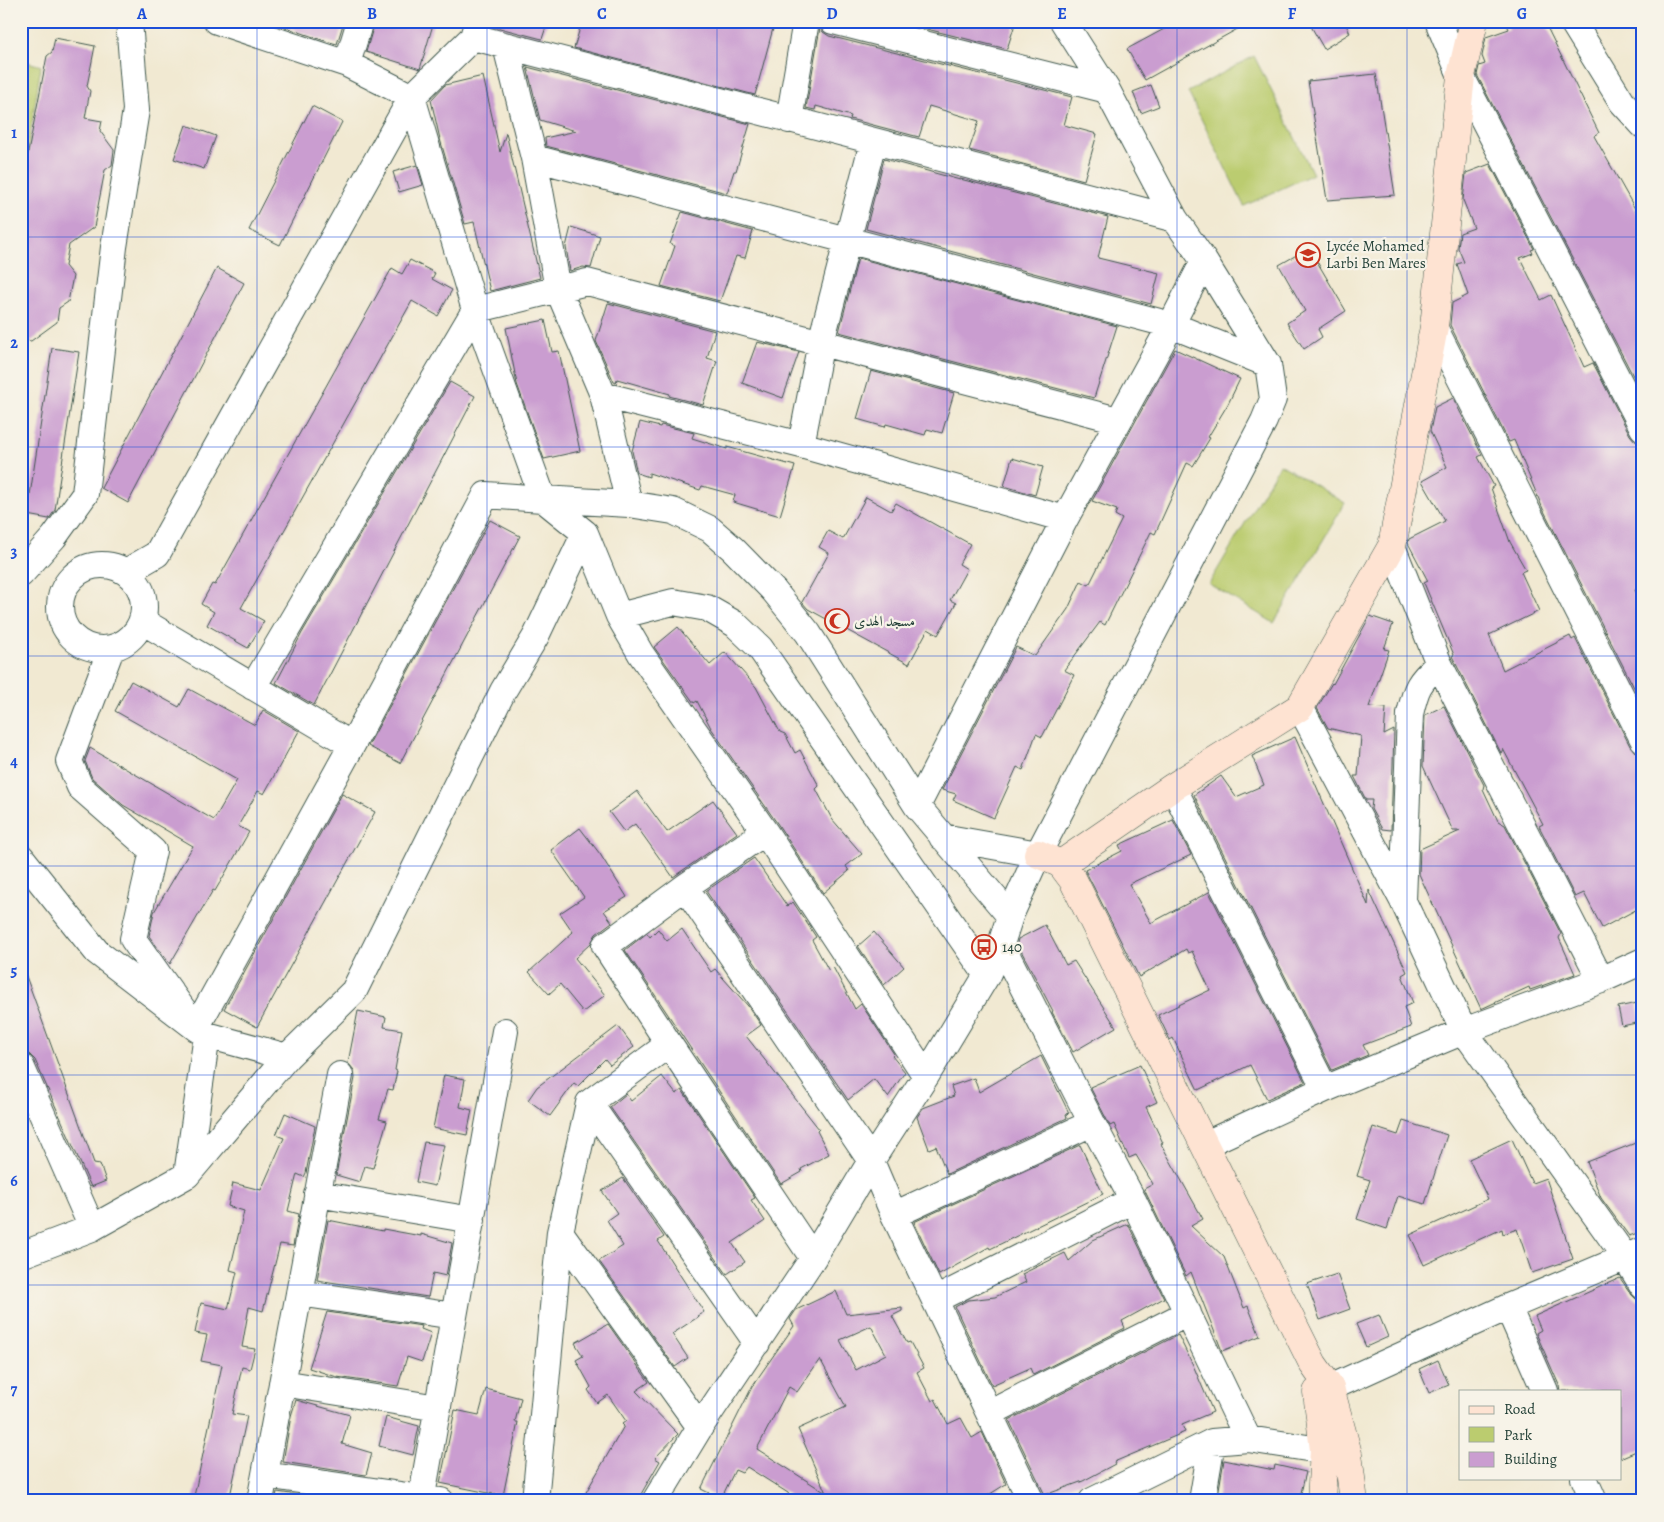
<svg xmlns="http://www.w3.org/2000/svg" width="1664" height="1522" font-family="Alegreya,Amiri,serif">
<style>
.green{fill:#bbcc6f;stroke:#6d8452}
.building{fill:#ca9dd0;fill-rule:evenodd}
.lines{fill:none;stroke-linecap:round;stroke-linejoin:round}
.street-casing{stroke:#3e574c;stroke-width:28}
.secondary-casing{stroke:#3e574c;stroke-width:29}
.street{stroke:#fff;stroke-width:26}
.secondary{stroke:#fee3d2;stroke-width:28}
.grid{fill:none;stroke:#1d4ed8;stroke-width:1;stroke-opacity:0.55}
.labels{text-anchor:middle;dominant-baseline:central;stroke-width:4.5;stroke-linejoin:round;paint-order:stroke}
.poi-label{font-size:15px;fill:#1f3d34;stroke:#f7f3e8;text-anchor:start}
.neatline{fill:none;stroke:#1d4ed8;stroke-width:2}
.grid-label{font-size:16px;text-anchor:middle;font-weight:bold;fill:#1d4ed8}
</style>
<rect width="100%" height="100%" fill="#f7f3e8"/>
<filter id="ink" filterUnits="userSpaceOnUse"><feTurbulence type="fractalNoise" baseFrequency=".02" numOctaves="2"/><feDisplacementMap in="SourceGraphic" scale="10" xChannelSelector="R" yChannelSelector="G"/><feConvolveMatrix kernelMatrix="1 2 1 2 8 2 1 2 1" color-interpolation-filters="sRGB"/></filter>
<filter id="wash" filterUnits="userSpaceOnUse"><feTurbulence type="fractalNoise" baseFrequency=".0096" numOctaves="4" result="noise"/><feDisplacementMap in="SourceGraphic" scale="20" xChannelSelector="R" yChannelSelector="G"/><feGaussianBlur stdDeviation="1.12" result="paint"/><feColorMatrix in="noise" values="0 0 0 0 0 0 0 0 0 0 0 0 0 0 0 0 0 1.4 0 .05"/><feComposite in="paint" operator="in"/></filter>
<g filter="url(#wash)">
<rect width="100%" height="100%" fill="#f1e9d2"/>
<path class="green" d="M 1254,56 L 1313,174 L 1244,206 L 1188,92 Z
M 21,60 L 41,66 L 21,192 Z
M 1280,464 L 1345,503 L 1274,623 L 1209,584 Z"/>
<g id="blocks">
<path class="building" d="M 268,21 L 344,21 L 337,44 L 322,40 Z
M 375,21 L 434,21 L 420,69 L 366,52 Z
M 493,21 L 548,21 L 542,39 L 492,26 Z
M 582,21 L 775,21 L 755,95 L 574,48 Z
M 895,21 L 1016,21 L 1007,49 Z
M 1179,21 L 1252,21 L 1145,80 L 1127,49 Z
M 1308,21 L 1344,21 L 1350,33 L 1324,49 Z
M 1505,21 L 1544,21 L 1599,133 L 1594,136 L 1643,223 L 1643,395 L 1477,75 L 1479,66 L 1485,64 L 1482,56 L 1486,37 L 1509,29 Z
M 820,28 L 823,32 L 829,36 L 1072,97 L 1064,125 L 1097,134 L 1084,180 L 969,150 L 979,121 L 929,106 L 919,137 L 850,119 L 851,116 L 816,106 L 815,110 L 806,108 Z
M 55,38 L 95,46 L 87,86 L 90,91 L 85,118 L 102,121 L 100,131 L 114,150 L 112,165 L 105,170 L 94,227 L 69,245 L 65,266 L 73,276 L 68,302 L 59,308 L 57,322 L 31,341 L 21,339 L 21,188 L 47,56 L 52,52 Z
M 527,67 L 750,124 L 736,171 L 734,171 L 727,193 L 546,146 L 545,138 L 576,131 L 540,120 Z
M 1376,74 L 1395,195 L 1327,200 L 1308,81 Z
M 483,76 L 500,152 L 506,133 L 540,278 L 490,291 L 474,222 L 465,224 L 440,139 L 431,100 L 445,85 Z
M 1151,85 L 1159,106 L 1141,113 L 1133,92 Z
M 312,106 L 342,122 L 280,245 L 249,230 Z
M 186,125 L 216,136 L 204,169 L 174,159 Z
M 884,159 L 960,180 L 960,179 L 1108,217 L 1098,258 L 1159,273 L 1151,304 L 866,229 Z
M 1490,164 L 1534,249 L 1531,250 L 1533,253 L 1520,258 L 1541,300 L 1551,295 L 1584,367 L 1593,363 L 1630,435 L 1635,441 L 1643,443 L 1643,586 L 1635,590 L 1643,606 L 1643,705 L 1543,509 L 1514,440 L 1509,442 L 1450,325 L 1452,303 L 1468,295 L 1457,264 L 1464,262 L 1458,248 L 1460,233 L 1474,228 L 1463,200 L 1466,173 Z
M 417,165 L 423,185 L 399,192 L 393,172 Z
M 682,212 L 753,231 L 745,258 L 736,256 L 720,301 L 661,286 L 675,246 L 670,244 Z
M 571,227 L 600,236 L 591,268 L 583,267 L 570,271 L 566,247 Z
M 1309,248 L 1346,311 L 1318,329 L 1322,337 L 1304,349 L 1287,323 L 1305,311 L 1279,265 Z
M 858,258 L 1117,326 L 1094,398 L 839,332 Z
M 410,260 L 435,273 L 432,279 L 452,290 L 438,316 L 412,301 L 241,608 L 264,621 L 248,648 L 207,625 L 214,612 L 201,604 L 212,584 L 215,585 L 392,268 L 402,274 Z
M 217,268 L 244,283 L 128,503 L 101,488 Z
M 608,303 L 715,331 L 707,358 L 717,361 L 703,405 L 669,396 L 670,394 L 617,379 L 616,383 L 614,382 L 596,341 Z
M 545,320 L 552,352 L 559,351 L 580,451 L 544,459 L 517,384 L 506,328 Z
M 757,342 L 799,352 L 783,398 L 742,383 Z
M 52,348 L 79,352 L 55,510 L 49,519 L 27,515 Z
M 1175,349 L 1240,379 L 1228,404 L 1208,437 L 1210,438 L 1193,466 L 1187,463 L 1155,534 L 1151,532 L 1105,625 L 1100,622 L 1064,670 L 1074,675 L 1042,737 L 1036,734 L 1023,770 L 1017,767 L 994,818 L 953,800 L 956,794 L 942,790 L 1016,647 L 1035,656 L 1068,609 L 1081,581 L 1089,585 L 1122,519 L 1115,515 L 1117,510 L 1092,501 Z
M 871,371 L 954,393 L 942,433 L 927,429 L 925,435 L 886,424 L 885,427 L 857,419 Z
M 450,382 L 475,396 L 314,705 L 276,683 L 302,633 Z
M 1453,398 L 1482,455 L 1478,457 L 1494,486 L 1491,488 L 1510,542 L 1526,570 L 1521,572 L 1539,611 L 1489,635 L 1503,670 L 1570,636 L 1572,640 L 1575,638 L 1630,746 L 1635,752 L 1643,754 L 1643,906 L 1602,928 L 1584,893 L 1575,897 L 1539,826 L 1543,824 L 1503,749 L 1501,753 L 1453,658 L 1452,656 L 1454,655 L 1424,583 L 1428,581 L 1408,543 L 1409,539 L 1445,521 L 1422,481 L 1447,467 L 1430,431 L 1435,407 Z
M 640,422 L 660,427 L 661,425 L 694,433 L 692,438 L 727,449 L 727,447 L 795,466 L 780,516 L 733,502 L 735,495 L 702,486 L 700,490 L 649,473 L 649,477 L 637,473 L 632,451 Z
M 1012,458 L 1043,467 L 1035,495 L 1004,486 Z
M 866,497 L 891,511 L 896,503 L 970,544 L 959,564 L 967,569 L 950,600 L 956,603 L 938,635 L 928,629 L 909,664 L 808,609 L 802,602 L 829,553 L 819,547 L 828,531 L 843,539 Z
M 490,520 L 520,536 L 400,763 L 368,746 Z
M 1370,616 L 1393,624 L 1384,649 L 1389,650 L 1369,707 L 1386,708 L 1384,735 L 1394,730 L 1391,830 L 1382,829 L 1371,809 L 1372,800 L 1366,800 L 1354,776 L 1358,776 L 1361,736 L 1328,728 L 1317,708 L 1332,683 L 1333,684 Z
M 678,627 L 710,665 L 725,652 L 756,687 L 780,732 L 785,734 L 795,753 L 800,750 L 819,786 L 816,789 L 832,819 L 862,854 L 846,866 L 849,871 L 823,893 L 777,823 L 711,728 L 697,701 L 694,703 L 654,647 Z
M 131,681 L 179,707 L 189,689 L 255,725 L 263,710 L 299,731 L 264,794 L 258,791 L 238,826 L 249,832 L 215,891 L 213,890 L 170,964 L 149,936 L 154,912 L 193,846 L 123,805 L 92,778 L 85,761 L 90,748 L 214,820 L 237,780 L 115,711 Z
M 1444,706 L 1484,785 L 1483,789 L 1498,821 L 1505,825 L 1561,934 L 1559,938 L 1575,974 L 1530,990 L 1529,987 L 1481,1009 L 1419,874 L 1420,849 L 1460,831 L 1453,831 L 1423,766 L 1425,715 Z
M 1295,737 L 1368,905 L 1369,890 L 1407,972 L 1402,975 L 1413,1003 L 1404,1007 L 1411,1027 L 1363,1045 L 1368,1055 L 1332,1070 L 1194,795 L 1221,776 L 1236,797 L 1264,785 L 1252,756 Z
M 637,791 L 667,832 L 713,800 L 737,833 L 673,877 L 635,824 L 624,832 L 609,812 Z
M 342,794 L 375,812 L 257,1027 L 224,1009 Z
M 1173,820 L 1191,855 L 1129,884 L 1151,923 L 1209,892 L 1305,1082 L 1267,1099 L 1250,1065 L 1198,1090 L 1173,1038 L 1170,1040 L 1158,1015 L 1210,990 L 1192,951 L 1188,953 L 1186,949 L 1139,977 L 1085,870 L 1122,851 L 1119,845 Z
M 580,828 L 600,854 L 627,897 L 604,911 L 612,922 L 596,934 L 591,943 L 575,958 L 605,995 L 583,1012 L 560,984 L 549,994 L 529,972 L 573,932 L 560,913 L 584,897 L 551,850 Z
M 754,858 L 787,906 L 793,902 L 816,937 L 812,940 L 829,971 L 833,967 L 855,1009 L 861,1004 L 894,1054 L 892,1056 L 905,1072 L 888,1097 L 874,1079 L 848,1100 L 706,891 Z
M 1045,925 L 1066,965 L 1074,961 L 1116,1027 L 1073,1052 L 1052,1012 L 1053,1011 L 1017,943 L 1018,939 Z
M 658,929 L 667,941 L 682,929 L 711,972 L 715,969 L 748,1006 L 761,1025 L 746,1036 L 819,1129 L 817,1131 L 829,1154 L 801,1169 L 802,1172 L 781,1184 L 625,950 L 647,933 L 650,937 Z
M 874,932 L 904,967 L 884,985 L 858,946 Z
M 21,968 L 23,968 L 94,1163 L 100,1164 L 106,1181 L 91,1187 L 35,1060 L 29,1054 L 21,1051 Z
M 1637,1003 L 1641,1022 L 1622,1026 L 1618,1007 Z
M 358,1011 L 386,1017 L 384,1027 L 402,1030 L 395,1070 L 397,1071 L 393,1090 L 388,1089 L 379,1119 L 387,1121 L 373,1168 L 365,1166 L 360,1182 L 336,1175 L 355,1078 L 354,1070 L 348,1063 Z
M 618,1026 L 634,1047 L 610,1065 L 605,1059 L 578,1086 L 574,1083 L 550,1116 L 528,1100 L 537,1087 Z
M 1041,1056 L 1069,1113 L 1066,1114 L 1067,1118 L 947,1174 L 936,1146 L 929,1149 L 917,1117 L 923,1108 L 954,1096 L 951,1086 L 974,1078 L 979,1092 Z
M 1140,1065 L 1157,1102 L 1146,1107 L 1163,1143 L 1161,1144 L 1203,1219 L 1191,1226 L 1224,1257 L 1244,1308 L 1248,1306 L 1260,1336 L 1222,1351 L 1191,1272 L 1186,1276 L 1144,1189 L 1153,1184 L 1136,1155 L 1129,1158 L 1114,1124 L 1110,1126 L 1090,1087 Z
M 444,1075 L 465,1079 L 460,1107 L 472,1110 L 467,1135 L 433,1128 Z
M 662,1076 L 676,1094 L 682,1090 L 755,1198 L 751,1200 L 765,1221 L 732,1243 L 745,1262 L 727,1274 L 610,1107 L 626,1094 L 631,1101 Z
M 285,1113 L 315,1126 L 306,1173 L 304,1177 L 297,1174 L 288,1211 L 299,1214 L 293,1246 L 280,1244 L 263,1311 L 249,1307 L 242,1347 L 255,1349 L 250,1369 L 242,1367 L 232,1414 L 247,1416 L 229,1501 L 193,1501 L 222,1365 L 201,1361 L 207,1335 L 195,1333 L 201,1303 L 228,1309 L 237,1272 L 230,1270 L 244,1211 L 228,1206 L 233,1183 L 261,1190 L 284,1138 L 276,1135 Z
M 1403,1121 L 1447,1135 L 1425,1204 L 1398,1196 L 1387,1229 L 1357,1219 L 1370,1180 L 1357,1176 L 1373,1127 L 1398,1135 Z
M 1512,1139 L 1532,1183 L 1546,1178 L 1573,1259 L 1532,1273 L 1517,1229 L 1503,1234 L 1502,1229 L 1424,1265 L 1410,1235 L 1488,1199 L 1469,1159 Z
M 1643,1140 L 1643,1231 L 1629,1236 L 1601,1198 L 1587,1162 Z
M 424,1142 L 444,1145 L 435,1186 L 416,1182 Z
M 1080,1145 L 1103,1194 L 990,1249 L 989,1247 L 939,1275 L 914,1222 Z
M 623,1178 L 664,1237 L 658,1241 L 704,1312 L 697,1316 L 698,1317 L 672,1334 L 688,1358 L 675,1367 L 599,1261 L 623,1246 L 607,1220 L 617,1213 L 602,1191 Z
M 328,1220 L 383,1231 L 383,1229 L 421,1236 L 421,1234 L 452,1243 L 446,1276 L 433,1273 L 428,1297 L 317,1280 Z
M 1128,1224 L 1164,1298 L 1122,1321 L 1125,1328 L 1033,1375 L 1030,1368 L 992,1385 L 955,1307 L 968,1300 L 995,1297 L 1026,1282 L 1022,1274 L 1065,1253 L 1069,1261 L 1093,1240 Z
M 1337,1274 L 1350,1309 L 1320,1320 L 1307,1284 Z
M 1620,1278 L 1631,1294 L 1636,1299 L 1643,1301 L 1643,1448 L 1620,1458 L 1620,1391 L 1560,1391 L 1559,1385 L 1536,1333 L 1541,1330 L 1535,1316 Z
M 836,1291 L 846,1314 L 902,1308 L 902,1311 L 892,1316 L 907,1343 L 910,1342 L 924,1368 L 917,1372 L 932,1401 L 935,1399 L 948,1424 L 961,1418 L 972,1438 L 982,1432 L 1006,1484 L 979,1501 L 793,1501 L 788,1493 L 747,1467 L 742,1473 L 735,1470 L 721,1499 L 701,1489 L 753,1385 L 794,1326 L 790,1319 L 796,1310 ZM 871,1326 L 886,1354 L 856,1370 L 840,1340 ZM 820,1359 L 846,1407 L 798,1429 L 826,1493 L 757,1449 L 789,1387 L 797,1392 Z
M 327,1312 L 422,1326 L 421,1329 L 431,1333 L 422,1362 L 407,1357 L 398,1386 L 337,1377 L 309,1368 Z
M 1379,1315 L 1388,1337 L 1366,1347 L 1356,1324 Z
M 608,1324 L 649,1382 L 636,1391 L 678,1434 L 655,1458 L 660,1461 L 637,1501 L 581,1501 L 624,1426 L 622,1424 L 626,1421 L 608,1395 L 597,1403 L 588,1390 L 591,1387 L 576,1360 L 583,1356 L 575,1343 Z
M 1178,1335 L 1193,1365 L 1213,1412 L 1182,1425 L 1185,1432 L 1114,1462 L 1115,1464 L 1083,1481 L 1045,1495 L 1009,1420 Z
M 1438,1360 L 1449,1385 L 1429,1393 L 1419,1369 Z
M 486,1389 L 521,1398 L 515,1422 L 518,1422 L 503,1496 L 440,1483 L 455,1410 L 479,1415 Z
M 296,1400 L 350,1415 L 342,1444 L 372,1453 L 366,1475 L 283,1462 L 291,1416 Z
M 386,1417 L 419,1426 L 413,1455 L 379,1446 Z
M 1224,1460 L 1274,1470 L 1275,1465 L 1306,1472 L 1299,1501 L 1217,1501 Z
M 277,1492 L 337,1501 L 275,1501 Z"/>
</g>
</g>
<g filter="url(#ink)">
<use href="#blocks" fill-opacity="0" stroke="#3e574c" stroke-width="1"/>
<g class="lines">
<defs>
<path id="street" d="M 217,21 L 347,64 L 412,97 L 475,310 L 543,499 L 629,504 L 673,511 L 710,529 L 733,549 L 774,591 L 808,633 L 917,806 L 1010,916
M 833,21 L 1107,90
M 1438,21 L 1461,76 L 1643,428
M 1572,21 L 1622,102 L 1643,125
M 473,37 L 1175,219
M 506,46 L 534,158 L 558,289 L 603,395 L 629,504
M 347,64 L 360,21
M 789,120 L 806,21
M 534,158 L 1171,325 L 1268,364
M 1434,327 L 1643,739
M 603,395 L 801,445 L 1065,519
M 801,445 L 821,342 L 873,142
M 1392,546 L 1439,664 L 1601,980
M60 607a42 42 0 1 1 84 0a42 42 0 1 1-84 0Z
M 126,572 L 157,554 L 412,97 L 473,37 L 478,21
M 21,574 L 54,537 L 85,494 L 114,247 L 136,110 L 129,21
M 619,616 L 673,602 L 707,608 L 735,624 L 760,648 L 987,975
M 142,621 L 352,745
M 111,649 L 69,761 L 80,787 L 153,851 L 133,939 L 196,1028 L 352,745 L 486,495 L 543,499 L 585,533 L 619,616 L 641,654 L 765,832 L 926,1076
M 253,687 L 475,310 L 587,282 L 1118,420
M 1300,707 L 1403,901 L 1464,1031 L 1625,1257 L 1643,1286
M 1173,787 L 1325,1089
M 917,806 L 1065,519 L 1171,325 L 1204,261
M 765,832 L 685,887 L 605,946 L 669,1044 L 813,1258
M 942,837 L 1038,854
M 21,857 L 97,952 L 196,1028 L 207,1035 L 287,1057
M 685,887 L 871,1161 L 894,1215 L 1031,1501
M 1403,901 L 1410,714 C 1416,688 1418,682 1439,664
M 1001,944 L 1092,1123 L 1133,1200 L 1248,1439
M 21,1066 L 92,1228
M 589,1103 L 757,1343
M 1206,1144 L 1325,1089 L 1464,1031 L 1601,980 L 1643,961
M 187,1175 L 287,1057 L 354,991 L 503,691 L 536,636 L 585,533
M 317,1194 L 472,1220
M 894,1215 L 1092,1123
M 560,1232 L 700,1427
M 21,1255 L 92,1228 L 187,1175 L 207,1035
M 299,1293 L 454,1316
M 935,1300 L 1133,1200
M 1508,1307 L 1545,1391
M 282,1383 L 438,1408
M 1330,1388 L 1508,1307 L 1643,1250
M 990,1413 L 1188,1313
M 265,1475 L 441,1501
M 1584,1478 L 1594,1501
M 260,1501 L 340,1075
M 421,1501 L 505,1031
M 535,1501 L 560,1232 L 589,1103 L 669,1044
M 655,1501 L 700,1427 L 813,1258 L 871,1161 L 926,1076 L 987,975 L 1001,944 L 1010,916 L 1038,854 L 1264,421 L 1273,399 L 1268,364 L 1204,261 L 1175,219 L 1107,90 L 1063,21
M 1092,1501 L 1212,1442 L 1248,1439 L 1346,1454
M 1202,1501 L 1212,1442"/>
<path id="secondary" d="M 1038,854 L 1061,864 L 1073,880 L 1313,1364 L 1330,1388 L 1348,1454 L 1353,1494 L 1353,1501
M 1061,864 L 1173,787 L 1300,707 L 1392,546 L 1434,327 L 1461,76 L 1474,21
M 1317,1392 L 1324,1450 L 1321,1501"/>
</defs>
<use href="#street" class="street-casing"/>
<use href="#secondary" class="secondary-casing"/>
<use href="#street" class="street"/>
<use href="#secondary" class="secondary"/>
</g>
</g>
<path class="grid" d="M 257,21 L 257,1501M 487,21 L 487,1501M 717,21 L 717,1501M 947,21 L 947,1501M 1177,21 L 1177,1501M 1407,21 L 1407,1501M 21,237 L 1643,237M 21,447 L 1643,447M 21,656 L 1643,656M 21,866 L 1643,866M 21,1075 L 1643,1075M 21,1285 L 1643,1285"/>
<defs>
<symbol id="school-ring" viewBox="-11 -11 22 22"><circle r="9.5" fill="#f7f3e8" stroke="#c8321e" stroke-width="1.5"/><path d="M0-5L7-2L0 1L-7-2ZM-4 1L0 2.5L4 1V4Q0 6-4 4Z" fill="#c8321e"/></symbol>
<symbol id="mosque-ring" viewBox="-11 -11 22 22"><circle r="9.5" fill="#f7f3e8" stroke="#c8321e" stroke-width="1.5"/><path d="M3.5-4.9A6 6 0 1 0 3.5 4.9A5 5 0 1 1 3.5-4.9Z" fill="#c8321e"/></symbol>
<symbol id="bus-ring" viewBox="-11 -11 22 22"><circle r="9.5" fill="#f7f3e8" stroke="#c8321e" stroke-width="1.5"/><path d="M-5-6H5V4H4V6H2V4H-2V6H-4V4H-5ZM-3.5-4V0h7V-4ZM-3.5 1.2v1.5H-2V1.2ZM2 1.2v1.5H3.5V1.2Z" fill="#c8321e"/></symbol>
</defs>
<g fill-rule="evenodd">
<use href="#school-ring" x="1294" y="241" width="28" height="28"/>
<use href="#mosque-ring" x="823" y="607" width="28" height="28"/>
<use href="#bus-ring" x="970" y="933" width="28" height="28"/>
</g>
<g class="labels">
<g class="poi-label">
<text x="1326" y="246">Lycée Mohamed<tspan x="1326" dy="17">Larbi Ben Mares</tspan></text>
<text x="854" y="621">مسجد الهدى</text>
<text x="1002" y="947">140</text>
</g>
</g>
<rect width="1664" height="1522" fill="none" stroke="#f7f3e8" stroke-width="55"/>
<rect x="1459" y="1390" width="162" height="90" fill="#f7f3e8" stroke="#a1aaa0"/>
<rect x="1469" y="1406" width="25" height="8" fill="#fee3d2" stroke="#a1aaa0"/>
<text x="1504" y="1414" font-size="15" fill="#1f3d34">Road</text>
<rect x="1469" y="1427" width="25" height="15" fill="#bbcc6f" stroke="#a1aaa0"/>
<text x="1504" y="1440" font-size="15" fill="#1f3d34">Park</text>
<rect x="1469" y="1452" width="25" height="15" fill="#ca9dd0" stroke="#a1aaa0"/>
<text x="1504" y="1464" font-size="15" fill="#1f3d34">Building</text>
<rect x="28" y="28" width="1608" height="1466" class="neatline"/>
<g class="grid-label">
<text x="142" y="19">A</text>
<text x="372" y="19">B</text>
<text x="602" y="19">C</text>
<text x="832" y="19">D</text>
<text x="1062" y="19">E</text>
<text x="1292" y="19">F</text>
<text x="1522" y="19">G</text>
<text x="14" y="138">1</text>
<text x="14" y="348">2</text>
<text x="14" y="557">3</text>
<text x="14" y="767">4</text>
<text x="14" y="976">5</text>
<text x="14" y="1186">6</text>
<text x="14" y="1395">7</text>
</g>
</svg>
